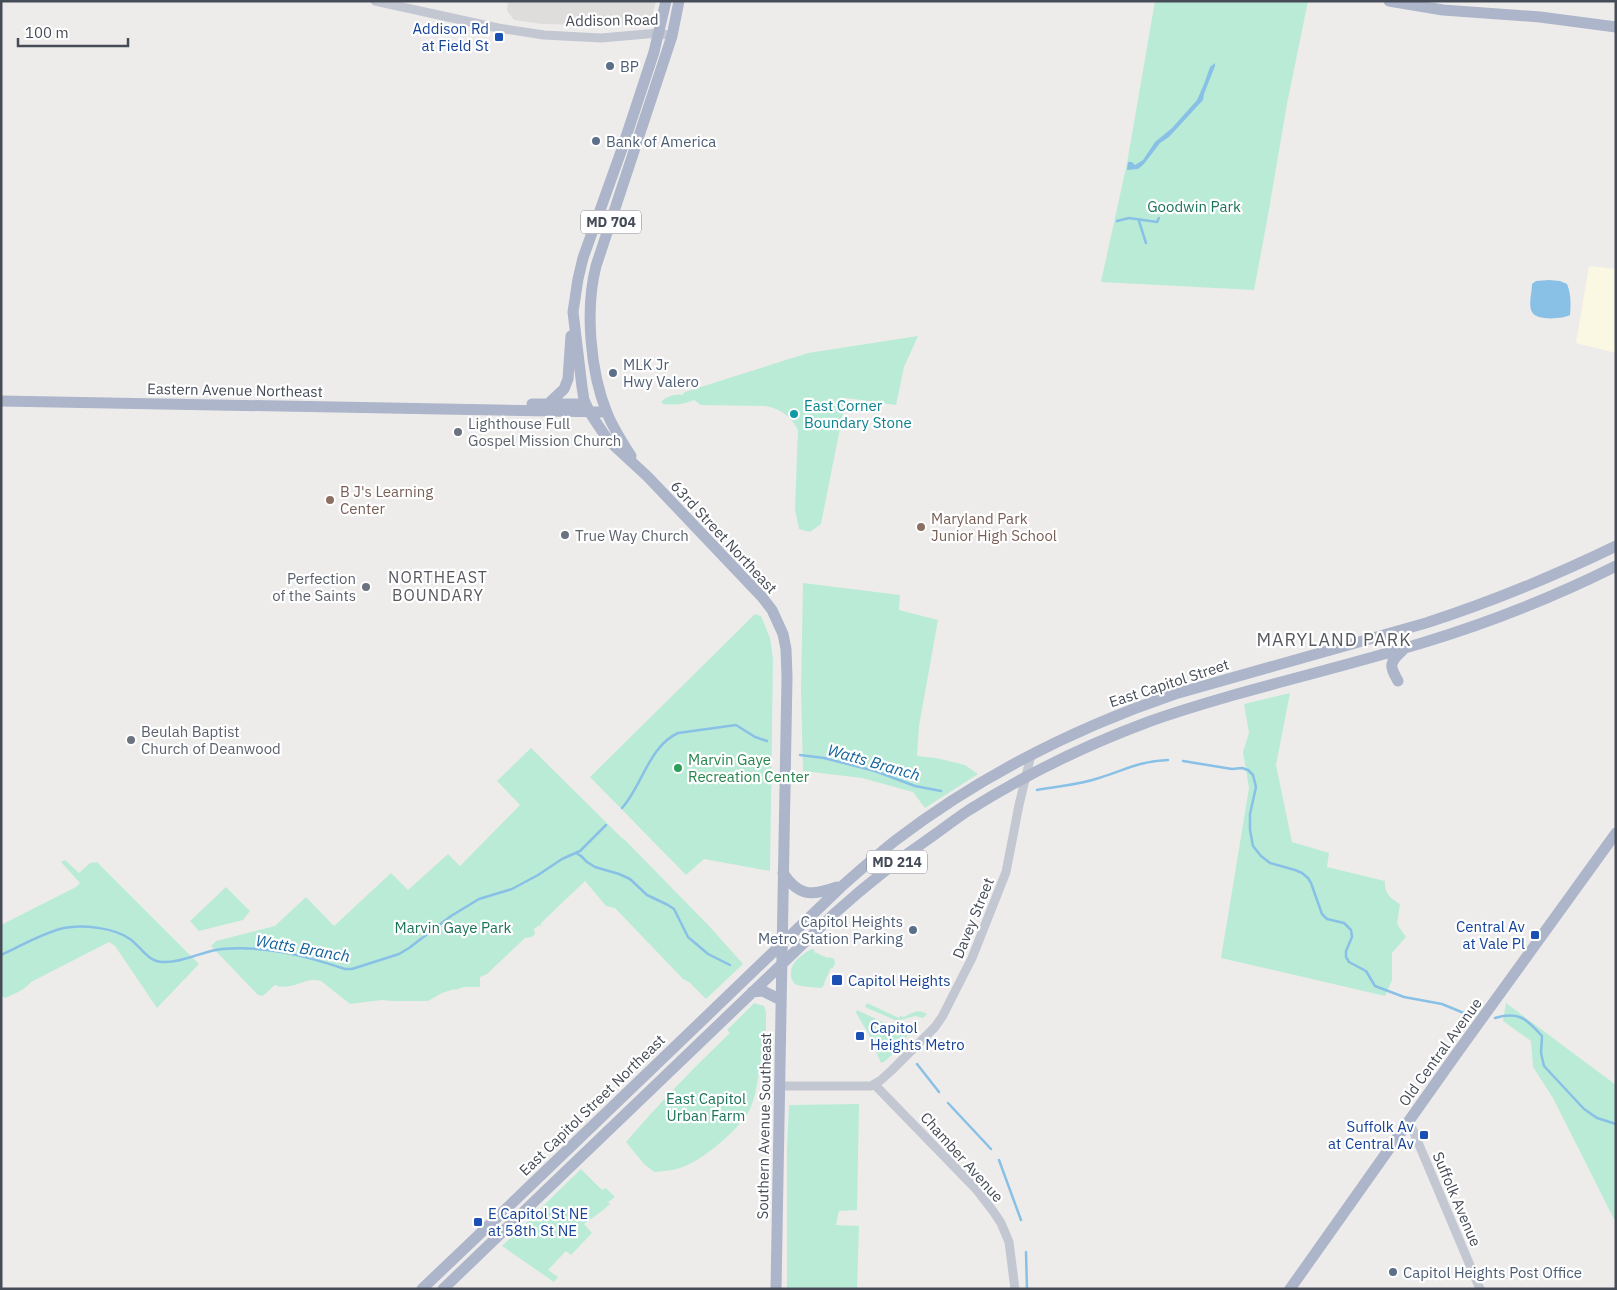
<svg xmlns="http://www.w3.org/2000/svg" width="1617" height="1290" font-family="'IBM Plex Sans',sans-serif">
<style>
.commercial{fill:#faf8e3}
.education{fill:#dfdddc}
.green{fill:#baebd7}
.water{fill:#89c0e6}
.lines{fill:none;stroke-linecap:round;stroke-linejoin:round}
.stream{stroke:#89c0e6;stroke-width:2.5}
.minor{stroke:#c2c7d2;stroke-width:9}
.major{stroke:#acb5c9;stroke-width:11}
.transit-dot{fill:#1a4fb4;stroke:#fff;stroke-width:2}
.service-dot{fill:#5c6f8a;stroke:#fff;stroke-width:2}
.culture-dot{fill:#0f9aa8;stroke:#fff;stroke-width:2}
.worship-dot{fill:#6b7280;stroke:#fff;stroke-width:2}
.education-dot{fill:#8d6e63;stroke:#fff;stroke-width:2}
.leisure-dot{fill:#2e9e5b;stroke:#fff;stroke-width:2}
.labels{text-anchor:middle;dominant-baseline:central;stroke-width:4.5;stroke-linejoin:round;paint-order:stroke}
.shield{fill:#fff;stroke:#7d8189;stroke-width:1}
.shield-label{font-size:14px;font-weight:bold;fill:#454b57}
.street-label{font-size:15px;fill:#454b57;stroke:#fff}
.transit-label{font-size:15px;fill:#164399;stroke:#fff;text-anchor:end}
.service-label{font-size:15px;fill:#4e5e75;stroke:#fff;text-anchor:start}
.park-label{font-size:15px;fill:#1b7358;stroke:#fff}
.culture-label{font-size:15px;fill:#0d838f;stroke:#fff;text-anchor:start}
.worship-label{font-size:15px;fill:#5b616d;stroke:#fff;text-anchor:start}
.education-label{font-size:15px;fill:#785e54;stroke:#fff;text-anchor:start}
.leisure-label{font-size:15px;fill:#27864d;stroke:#fff;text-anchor:start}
.neighbourhood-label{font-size:16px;letter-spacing:1px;fill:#585a60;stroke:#fff}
.water-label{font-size:16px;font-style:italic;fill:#13649c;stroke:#fff}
.quarter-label{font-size:18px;letter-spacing:1px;fill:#585a60;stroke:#fff}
</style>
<rect width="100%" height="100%" fill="#eeeceb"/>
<path class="commercial" d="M 1589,266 L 1616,269 L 1616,353 L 1576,343 Z"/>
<path class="education" d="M 508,1 L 656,1 L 652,17 L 646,23 L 640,26 L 542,24 L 514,20 L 507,11 Z"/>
<path class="green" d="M 1155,1 L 1308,1 L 1287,104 L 1267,221 L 1254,290 L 1101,282 L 1127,163 Z
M 918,336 L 904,367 L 896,405 L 846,398 L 821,524 L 810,532 L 799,529 L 795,509 L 798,430 C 791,416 781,409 765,406 L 701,405 L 694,400 C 682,405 676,405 663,404 L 661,402 C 665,397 676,393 682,395 L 685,392 L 808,353 Z
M 803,583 L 900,595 L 899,610 L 938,620 L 919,726 L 917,756 L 936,758 L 965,765 L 978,774 L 925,808 L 913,792 L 862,778 L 803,771 L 801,690 Z
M 755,614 L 761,616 L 770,638 L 773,659 L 770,871 L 704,859 L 686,875 L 590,777 Z
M 1290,693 L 1276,765 L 1292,842 L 1329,853 L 1327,867 L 1385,881 C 1384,893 1391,899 1400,904 L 1397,924 L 1406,937 L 1392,953 L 1392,980 L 1385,996 L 1221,958 L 1249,788 L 1243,752 L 1249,733 L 1244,704 Z
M 531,748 L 622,838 L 625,840 L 710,927 L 743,964 L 706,999 L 689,982 L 683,979 L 615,908 L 606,906 L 585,881 L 541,923 L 541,926 L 539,925 L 534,929 L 535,934 L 532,937 L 525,938 L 487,974 L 480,977 L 480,987 L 464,987 L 455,990 L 454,989 L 442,993 L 428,1001 L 391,1001 L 382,1000 L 350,1004 L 321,981 C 305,976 291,992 275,985 L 263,996 L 258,995 L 211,946 L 216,941 L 275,926 L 306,897 L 334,926 L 391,873 L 408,890 L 448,854 L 460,866 L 520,805 L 497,781 Z
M 65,860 L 79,873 L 90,863 L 97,862 L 199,964 L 157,1008 L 115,946 L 109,942 L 31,982 C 25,990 14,994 5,998 L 2,996 L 1,925 L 76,887 L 80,883 L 61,862 Z
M 226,887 L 250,911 L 243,920 L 199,931 L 190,921 Z
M 811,949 L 815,950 L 814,952 L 828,958 L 829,957 L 834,959 L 835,964 L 832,969 L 831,968 L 824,983 L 825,984 L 821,988 C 813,987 804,987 797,985 C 793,983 791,979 791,975 C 789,963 802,955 811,949 Z
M 754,1003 L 764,1006 L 766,1012 L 766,1058 L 761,1060 C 758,1076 757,1093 750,1109 C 741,1128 701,1162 680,1168 C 672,1171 662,1171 654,1172 L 644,1164 L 626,1142 C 659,1104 693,1068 730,1033 L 727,1030 Z
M 867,1003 L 899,1018 L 900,1016 L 904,1017 C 912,1013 918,1008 927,1014 L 923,1018 L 915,1016 L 897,1021 L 865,1007 Z
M 1506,1003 L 1616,1085 L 1616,1223 L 1553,1098 L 1533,1067 L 1531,1041 L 1503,1021 Z
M 857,1010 L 893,1027 C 903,1028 911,1021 920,1023 L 918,1024 L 918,1028 L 910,1036 L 909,1035 L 896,1047 L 898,1049 L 884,1062 L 881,1063 L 868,1033 L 856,1013 Z
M 859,1104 L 857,1210 L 839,1211 L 836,1225 L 859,1226 L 857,1289 L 787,1289 L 787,1149 L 789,1105 Z
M 581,1169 L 602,1190 L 606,1188 L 615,1197 L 608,1202 L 610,1204 L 602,1211 L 584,1224 L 592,1233 L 571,1255 L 566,1251 L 548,1270 L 558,1277 L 554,1282 L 502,1246 Z"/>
<path class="water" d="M 1215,63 L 1215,66 L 1204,94 L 1203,100 L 1169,137 L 1160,143 L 1144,164 L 1138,169 L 1127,170 L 1128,162 L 1132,162 L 1135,165 L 1143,160 L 1155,142 L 1172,128 L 1197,100 L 1204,84 L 1210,67 Z
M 1549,280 L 1560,281 L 1567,284 C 1571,293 1571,305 1570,315 C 1563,319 1536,321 1532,312 C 1528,305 1532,292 1532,284 L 1536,281 Z"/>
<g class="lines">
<path class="stream" d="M 1157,212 L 1160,212
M 1117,221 L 1129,218 L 1157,222 L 1159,218
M 1139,221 L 1146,243
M 800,755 L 824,758 L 875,771 L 915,786 L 941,791
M 1183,761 L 1232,769 L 1242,768 L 1248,770 L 1253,775 L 1256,787 L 1250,814 L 1250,830 L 1253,846 L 1261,856 L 1270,863 L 1295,870 L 1302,873 L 1308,878 L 1311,883 L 1322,914 L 1327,919 L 1344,923 L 1351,930 L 1352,937 L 1346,951 L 1346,957 L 1349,962 L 1366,971 L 1375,986 L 1404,997 L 1442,1004 L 1471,1016
M 1037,790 C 1058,786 1079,785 1099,778 C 1125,770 1139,761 1168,760
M 622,808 C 642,786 649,746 678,733 L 736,725 L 755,737 L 767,741
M 576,853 L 581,856 L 587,862 L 595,867 L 619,874 L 630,879 L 647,895 L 668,905 L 674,909 L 688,937 L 708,954 L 730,965
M 1,955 C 21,946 42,933 64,928 C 82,924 115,928 130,939 C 141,947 148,962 163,962 C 183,963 202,951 222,949 C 264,945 306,956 345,969 L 352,969 L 399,954 L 409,948 L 451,916 L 479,899 L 512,889 L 538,875 L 562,859 L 580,851 L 606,825
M 1495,1018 C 1519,1011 1527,1019 1542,1036 L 1541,1053 L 1544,1066 L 1584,1109 L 1597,1118 L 1616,1124
M 917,1064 L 939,1092
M 948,1103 L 991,1149
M 999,1160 L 1021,1220
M 1026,1252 L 1027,1289"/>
<path class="minor" d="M 375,1 L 498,28 L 544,35 L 601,38 L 658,33 L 672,36
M 874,1084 L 976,1189 L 993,1211 L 1001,1223 L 1009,1242 L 1015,1289
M 780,1086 L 871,1086 L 881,1080 L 892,1070 L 935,1027 L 942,1017 L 972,958 L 1006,872 L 1019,805 L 1031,755
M 1409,1121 L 1480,1289"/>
<path class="major" d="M 666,1 L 654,52 L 623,146 L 583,258 L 578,279 L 573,312 L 582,387 L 584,400 L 590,413 L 608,440 L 648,477 L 762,597 L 772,610 L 783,634 L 786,649 L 787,677 L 776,1289
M 1389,1 L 1443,10 L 1540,17 L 1616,27
M 1,401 L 606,412
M 532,404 L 577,404 L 590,413
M 547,405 L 564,389 L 568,379 L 571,336
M 631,456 C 622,442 613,428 607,413 C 590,371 585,309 596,266 L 672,36 L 679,1
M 1398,681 C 1389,665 1389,663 1403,650
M 783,873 C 799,897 812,896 837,887
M 752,992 L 763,991 L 781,1000
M 422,1289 L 508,1207 L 841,887 C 859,871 877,855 896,840 C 980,776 1075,728 1175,694 L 1426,623 C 1491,602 1554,576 1616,546
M 443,1289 L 835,913 C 866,885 899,859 934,835 C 945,827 957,818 969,810 C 1025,775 1086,745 1148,722 C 1175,712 1203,704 1230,696 C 1294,678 1359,662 1422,643 C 1488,623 1554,597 1616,566
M 1290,1289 L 1457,1053 L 1616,833"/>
</g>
<g class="transit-dot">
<rect x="494" y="32" width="10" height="10" rx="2.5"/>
<rect x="1530" y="930" width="10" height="10" rx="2.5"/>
<rect x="831" y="974" width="12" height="12" rx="2.5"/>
<rect x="855" y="1031" width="10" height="10" rx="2.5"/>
<rect x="1419" y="1130" width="10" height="10" rx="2.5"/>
<rect x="473" y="1217" width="10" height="10" rx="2.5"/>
</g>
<g class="service-dot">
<circle cx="610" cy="66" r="5"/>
<circle cx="596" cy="141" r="5"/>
<circle cx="613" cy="373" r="5"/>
<circle cx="913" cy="930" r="5"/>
<circle cx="1393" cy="1272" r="5"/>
</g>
<circle class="culture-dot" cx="794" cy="414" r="5"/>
<g class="worship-dot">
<circle cx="458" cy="432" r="5"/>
<circle cx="565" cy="535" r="5"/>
<circle cx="366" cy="587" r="5"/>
<circle cx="131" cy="740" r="5"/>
</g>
<g class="education-dot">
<circle cx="330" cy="500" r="5"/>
<circle cx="921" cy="527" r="5"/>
</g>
<circle class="leisure-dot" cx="678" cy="768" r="5"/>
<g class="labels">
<g class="shield">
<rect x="581" y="210.5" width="60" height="23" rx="4"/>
<rect x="867" y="850.5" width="60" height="23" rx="4"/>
</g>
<g class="shield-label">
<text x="611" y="222">MD 704</text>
<text x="897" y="862">MD 214</text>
</g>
<g class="street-label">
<text transform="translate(612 20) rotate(-1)">Addison Road</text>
<text transform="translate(235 390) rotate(1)">Eastern Avenue Northeast</text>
<text transform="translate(724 537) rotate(47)">63rd Street Northeast</text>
<text transform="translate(1169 683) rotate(-18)">East Capitol Street</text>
<text transform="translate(973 918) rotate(-68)">Davey Street</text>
<text transform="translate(1440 1052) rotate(-54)">Old Central Avenue</text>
<text transform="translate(592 1105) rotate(-44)">East Capitol Street Northeast</text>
<text transform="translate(764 1126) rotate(-89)">Southern Avenue Southeast</text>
<text transform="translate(962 1157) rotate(48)">Chamber Avenue</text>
<text transform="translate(1457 1199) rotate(67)">Suffolk Avenue</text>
</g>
<g class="transit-label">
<text x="489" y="28">Addison Rd<tspan x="489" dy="17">at Field St</tspan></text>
<text x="1525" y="926">Central Av<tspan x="1525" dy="17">at Vale Pl</tspan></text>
<text x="848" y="980" text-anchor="start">Capitol Heights</text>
<text x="870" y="1027" text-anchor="start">Capitol<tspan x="870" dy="17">Heights Metro</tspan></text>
<text x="1414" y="1126">Suffolk Av<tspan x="1414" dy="17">at Central Av</tspan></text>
<text x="488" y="1213" text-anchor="start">E Capitol St NE<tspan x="488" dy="17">at 58th St NE</tspan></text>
</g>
<g class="service-label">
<text x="620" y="66">BP</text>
<text x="606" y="141">Bank of America</text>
<text x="623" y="364">MLK Jr<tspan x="623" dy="17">Hwy Valero</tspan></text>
<text x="903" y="921" text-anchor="end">Capitol Heights<tspan x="903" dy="17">Metro Station Parking</tspan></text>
<text x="1403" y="1272">Capitol Heights Post Office</text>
</g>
<g class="park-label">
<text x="1194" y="206">Goodwin Park</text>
<text x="453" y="927">Marvin Gaye Park</text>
<text x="706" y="1098">East Capitol<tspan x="706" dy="17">Urban Farm</tspan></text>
</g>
<g class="culture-label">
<text x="804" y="405">East Corner<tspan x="804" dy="17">Boundary Stone</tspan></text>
</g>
<g class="worship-label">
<text x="468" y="423">Lighthouse Full<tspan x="468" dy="17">Gospel Mission Church</tspan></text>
<text x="575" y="535">True Way Church</text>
<text x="356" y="578" text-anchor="end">Perfection<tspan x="356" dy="17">of the Saints</tspan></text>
<text x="141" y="731">Beulah Baptist<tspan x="141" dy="17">Church of Deanwood</tspan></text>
</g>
<g class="education-label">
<text x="340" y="491">B J's Learning<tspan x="340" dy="17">Center</tspan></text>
<text x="931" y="518">Maryland Park<tspan x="931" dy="17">Junior High School</tspan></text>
</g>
<g class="leisure-label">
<text x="688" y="759">Marvin Gaye<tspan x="688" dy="17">Recreation Center</tspan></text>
</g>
<g class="neighbourhood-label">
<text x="438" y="577">NORTHEAST<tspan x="438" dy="18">BOUNDARY</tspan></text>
</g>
<g class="water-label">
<text transform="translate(874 762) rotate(16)">Watts Branch</text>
<text transform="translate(303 948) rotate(10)">Watts Branch</text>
</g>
<g class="quarter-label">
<text x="1334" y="639">MARYLAND PARK</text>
</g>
</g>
<rect width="1617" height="1290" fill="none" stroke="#454b57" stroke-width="5"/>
<path d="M18 38v8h110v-8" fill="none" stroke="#454b57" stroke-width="2.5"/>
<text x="25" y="38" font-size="15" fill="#454b57" stroke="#ffffff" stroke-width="4" paint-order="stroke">100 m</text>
</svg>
